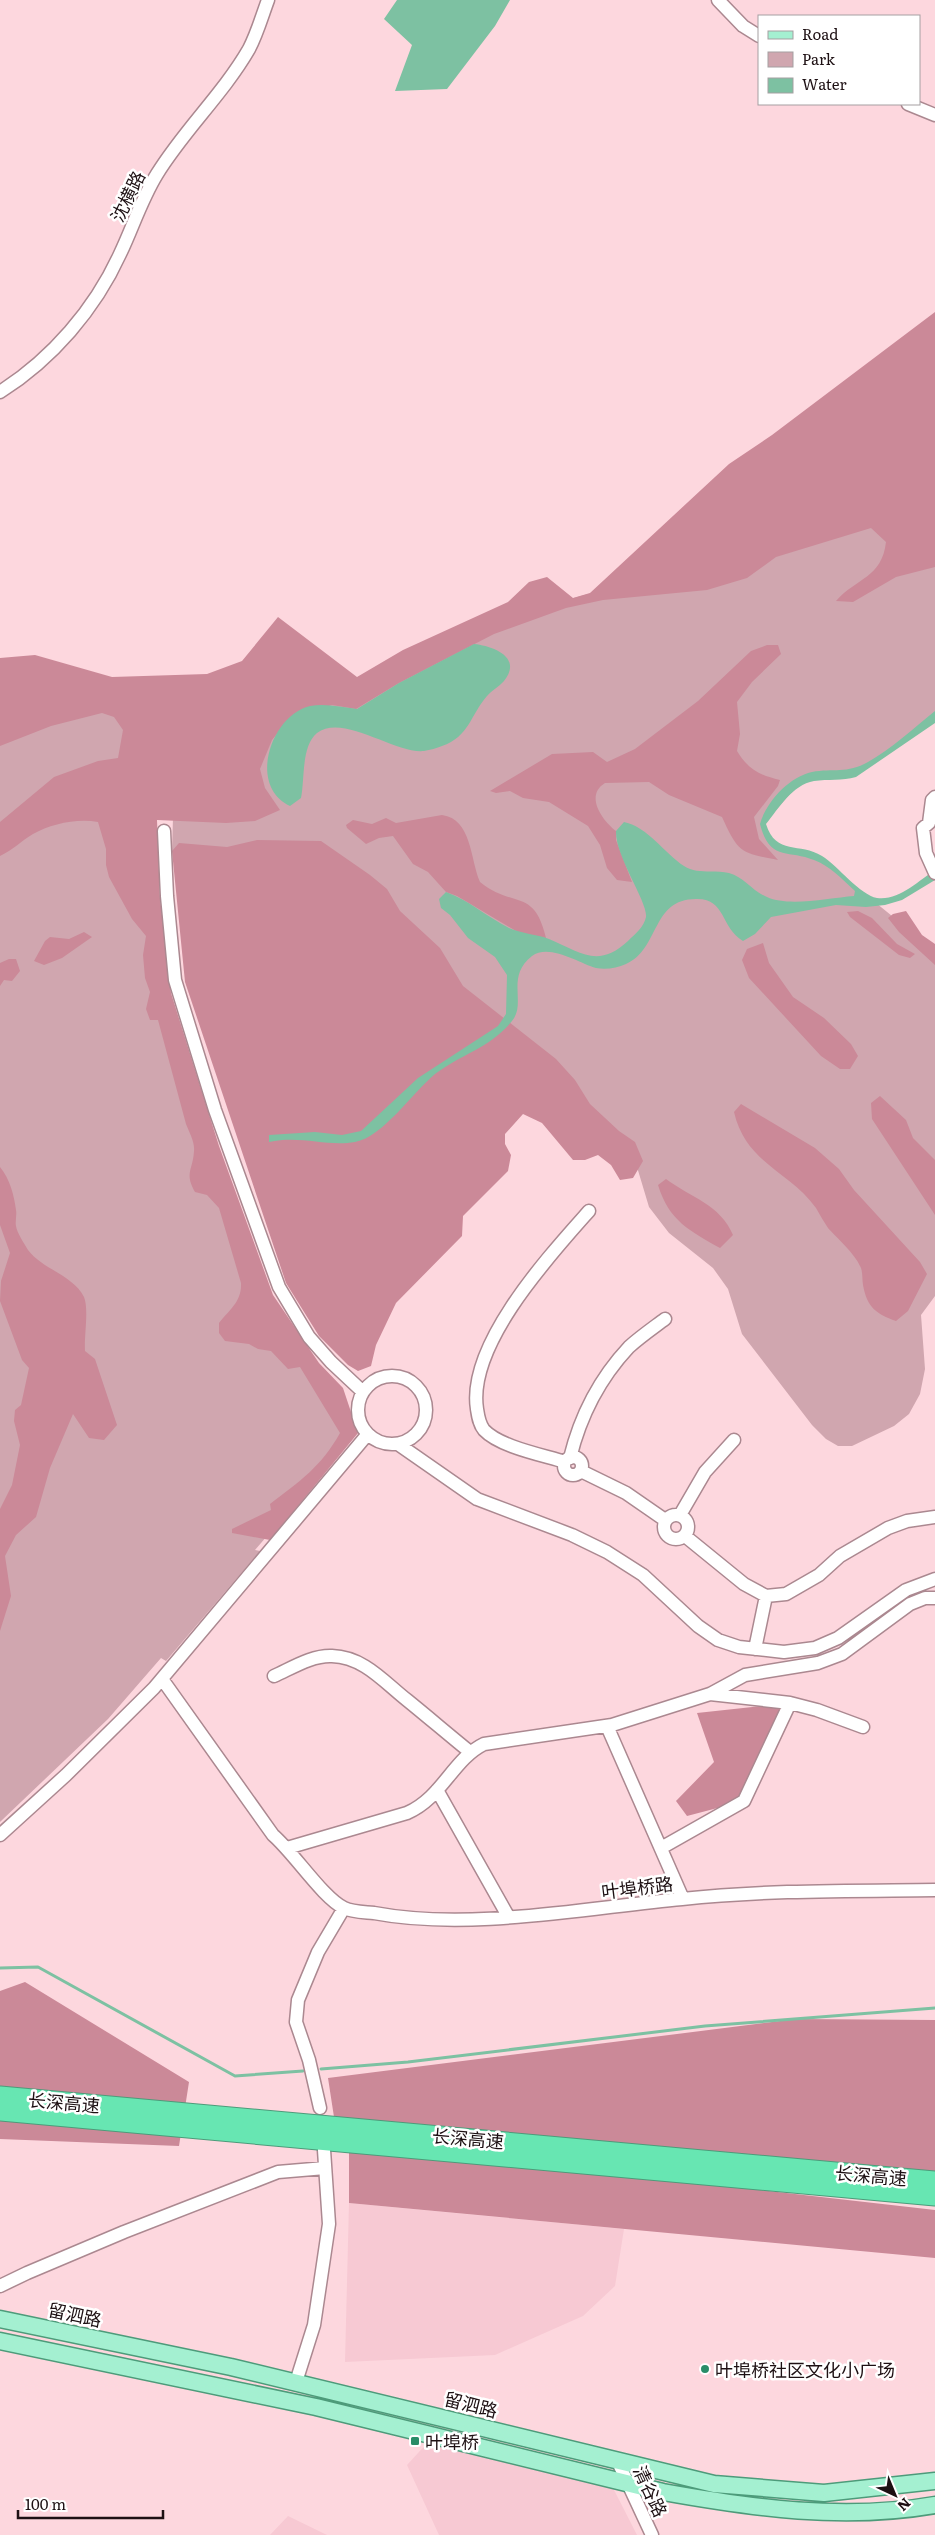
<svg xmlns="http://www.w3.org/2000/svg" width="935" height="2535" font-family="Literata,'Noto Sans SC',serif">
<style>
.built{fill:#f7c9d3}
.green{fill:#d0a6af}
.forest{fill:#cb8998}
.water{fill:#7dc1a2}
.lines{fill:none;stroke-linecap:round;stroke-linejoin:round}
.stream{stroke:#7dc1a2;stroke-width:3}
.minor-casing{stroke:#ab8890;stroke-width:15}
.major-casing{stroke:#4d9b7a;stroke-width:19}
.highway-casing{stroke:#4d9b7a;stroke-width:21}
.minor{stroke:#fff;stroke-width:12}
.major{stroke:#a4f0d1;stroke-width:16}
.highway{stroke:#67e6b2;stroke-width:19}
.poi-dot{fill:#298d68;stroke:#fff;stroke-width:2}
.labels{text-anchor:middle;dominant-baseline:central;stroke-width:5;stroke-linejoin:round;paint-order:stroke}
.street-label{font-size:18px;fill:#1d1013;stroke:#fff}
.poi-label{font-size:18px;fill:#1d1013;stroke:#fff;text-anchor:start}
</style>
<rect width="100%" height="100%" fill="#fdd7de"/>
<path class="built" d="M 349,2203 L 624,2229 L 615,2286 L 583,2316 L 495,2355 L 345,2362 Z
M 429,2441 L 611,2484 L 637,2535 L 439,2535 L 407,2465 Z
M 288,2516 L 327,2535 L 270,2535 Z"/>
<path class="green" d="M 935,498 L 935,718 L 859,770 L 803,779 L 763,825 L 770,839 L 780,848 L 822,859 L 935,951 L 935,1296 L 921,1315 L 925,1369 L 920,1394 L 909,1414 L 894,1426 L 852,1446 L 838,1446 L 826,1439 L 812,1425 L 742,1334 L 728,1289 L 713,1268 L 669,1233 L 649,1207 L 634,1157 L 172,851 L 176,717 L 354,693 L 534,609 Z
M 123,699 L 162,993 L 269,1299 L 354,1435 L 255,1550 L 260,1551 L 166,1661 L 161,1658 L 108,1719 L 0,1822 L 0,741 Z"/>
<path class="forest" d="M 935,312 L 935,567 L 896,577 L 853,602 L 836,601 C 856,578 882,578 886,542 L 871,528 L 776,557 L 747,578 L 707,590 L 603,600 L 566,608 L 494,634 L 399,683 L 356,709 L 332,705 L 290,718 L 272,740 L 260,769 L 265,788 L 280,810 L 255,821 L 226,823 L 157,820 L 160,898 L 171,993 L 219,1146 L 273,1295 L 319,1363 L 343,1388 L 358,1433 L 270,1540 L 232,1533 L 232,1529 L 271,1510 L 270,1504 C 300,1481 321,1467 340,1433 L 300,1367 L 288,1369 L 271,1351 L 258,1349 L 249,1344 L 225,1341 L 219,1333 L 219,1323 C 229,1310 242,1302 241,1283 L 219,1208 L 207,1195 L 195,1192 C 184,1173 193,1170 194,1151 C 195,1142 189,1132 186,1124 L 158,1020 L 150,1020 L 146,1009 L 150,992 L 145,978 L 143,955 L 146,936 L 132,919 L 109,877 L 106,865 L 106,849 L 98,822 C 77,818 51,824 33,834 C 21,841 13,850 0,856 L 0,822 L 54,777 L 98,761 L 118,758 L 123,730 L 114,717 L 102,713 L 51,726 L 0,746 L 0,658 L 35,655 L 112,677 L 207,674 L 242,661 L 278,617 L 357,677 L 403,650 L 508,602 L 529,582 L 547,577 L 573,598 L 590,593 L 729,464 L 772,435 Z
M 767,645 L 778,645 L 781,654 L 752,682 L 737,702 L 740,734 L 737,751 C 748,769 759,775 780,780 L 778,786 L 754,817 L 759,839 L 778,860 C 740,853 738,852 722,817 L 669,795 L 649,782 L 605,783 C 584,796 603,821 616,831 L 616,840 L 632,882 L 617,880 L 607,868 L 600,845 L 588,826 L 549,802 L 523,798 L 510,791 L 496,793 L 490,791 L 552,754 L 593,752 L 607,762 L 635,749 L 698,701 L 751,651 Z
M 442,815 C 472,819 470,859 480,882 C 513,909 534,887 546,938 L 526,935 L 516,931 L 457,896 L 446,892 L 428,872 L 413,864 L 393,836 L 379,838 L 366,844 L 347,828 L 346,825 L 353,820 L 372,824 L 386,818 L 396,823 Z
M 257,840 L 321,841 L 370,875 L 387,889 L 400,911 L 440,948 L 463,986 L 556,1059 L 575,1080 L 590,1104 L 619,1131 L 635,1142 L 643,1161 L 633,1178 L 620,1180 L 611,1165 L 598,1155 L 585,1160 L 573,1160 L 542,1123 L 523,1114 L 505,1134 L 505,1144 L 511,1155 L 508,1171 L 463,1216 L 462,1236 L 396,1303 L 376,1345 L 371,1366 L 358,1371 L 348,1365 L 319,1336 L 286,1283 L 185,982 L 172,851 L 179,843 L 227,847 Z
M 858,911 L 872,918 L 897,944 L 915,954 L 910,958 L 899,955 L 850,917 L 847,912 Z
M 906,911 L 922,935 L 935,944 L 935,965 L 899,932 L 888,918 L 893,914 Z
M 84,932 L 92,937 L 62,958 L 44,965 L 34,961 L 45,941 L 50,937 L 69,939 Z
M 763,943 L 769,963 L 793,997 L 824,1018 L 851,1044 L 858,1056 L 850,1069 L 840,1069 L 821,1056 L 749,978 L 742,960 L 747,949 Z
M 9,959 L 16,959 L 20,971 L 12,981 L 4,980 L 0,986 L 0,963 Z
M 880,1096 L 906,1120 L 913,1138 L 935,1160 L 935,1215 L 872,1119 L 871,1103 Z
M 741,1104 L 815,1148 L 839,1169 L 854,1190 L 920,1262 L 927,1274 L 908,1311 L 896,1321 C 876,1314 867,1307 863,1285 C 862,1279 863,1271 860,1266 C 855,1254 837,1238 828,1228 C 824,1222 820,1215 816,1208 C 790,1171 746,1164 734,1112 Z
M 0,1167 C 10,1179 14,1195 16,1210 C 17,1215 15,1221 16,1226 C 17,1233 24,1243 28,1250 C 42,1269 73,1275 84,1297 C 89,1309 84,1336 85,1351 L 95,1359 L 117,1425 L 104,1440 L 89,1438 L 73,1414 L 50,1468 L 36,1517 L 16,1535 L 5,1556 L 11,1596 L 0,1631 L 0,1509 L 12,1485 L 20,1445 L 14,1421 L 15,1410 L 21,1405 L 29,1368 L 22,1360 L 0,1301 L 1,1281 L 10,1253 L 0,1225 Z
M 666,1179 C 690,1197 721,1205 733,1235 L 720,1248 C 690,1231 669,1221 658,1185 Z
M 790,1703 L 744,1801 L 687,1816 L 676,1801 L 714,1762 L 697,1713 Z
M 25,1982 L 189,2082 L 179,2146 L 0,2139 L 0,1991 Z
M 796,2019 L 935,2020 L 935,2172 L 334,2117 L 328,2078 Z
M 349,2143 L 935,2210 L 935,2258 L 349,2203 Z"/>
<path class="water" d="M 397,0 L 510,0 L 495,26 L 447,89 L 395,91 L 412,45 L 384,19 Z
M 474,644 C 493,646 523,657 504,681 C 499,687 492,690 487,696 C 471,714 469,737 442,746 C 437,748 430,750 424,751 C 395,754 343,713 317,733 C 301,746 305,779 301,798 L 290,806 C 247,786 271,715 310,706 C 325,703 342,707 357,709 L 399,683 Z
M 935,711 L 935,723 L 856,777 C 842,781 828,779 814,781 C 792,785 779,808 766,824 C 776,856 800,842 822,856 C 838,866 860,895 877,898 C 899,901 918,881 935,870 L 935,880 L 902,900 L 885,905 L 866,907 L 836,905 L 771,917 L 755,934 L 743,941 C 720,927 726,898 696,899 C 651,899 660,949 626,964 C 617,968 606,970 596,968 C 579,963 549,943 532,956 C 505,977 527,1003 512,1021 C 490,1048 461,1054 435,1074 C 413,1092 383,1137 355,1142 C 327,1147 301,1135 269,1142 L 269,1135 L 315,1132 L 342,1135 L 361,1131 L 418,1078 L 498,1026 L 506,1014 L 507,975 L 495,957 L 468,938 L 450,915 L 441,908 L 439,899 L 446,892 C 469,900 487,917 509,928 C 523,934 536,934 549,939 C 580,952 598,969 628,941 C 635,934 644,927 646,917 C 648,902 615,856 616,831 L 624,822 C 648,827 664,853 684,866 C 697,875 714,869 729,873 C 744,877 752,891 767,897 C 788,907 830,898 854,896 L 855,891 C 842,879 830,866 814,860 C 788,849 770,862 760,824 C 766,802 789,777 812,772 C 833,768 847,774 868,762 C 891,749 914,728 935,711 Z"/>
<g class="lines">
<path class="stream" d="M 0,1968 L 38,1967 L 235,2076 L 303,2071
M 321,2069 L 408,2062 L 705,2026 L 935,2008"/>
<defs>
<path id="minor" d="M 718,0 L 743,26 L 759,36
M 908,104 L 935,115
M 0,392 C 52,359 95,309 120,254 C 133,227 141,200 157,174 C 184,130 223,94 249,49 C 257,34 262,16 268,0
M 935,797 L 932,800 L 929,823 L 923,828 L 926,853 L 935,873
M 164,831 L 167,896 L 175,980 L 215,1110 L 279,1287 L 309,1337 L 331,1362 L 363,1392
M358 1410a34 34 0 1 1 68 0a34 34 0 1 1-68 0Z
M 398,1444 L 477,1499 L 572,1535 L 607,1552 L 643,1575 L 698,1626 L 718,1640 L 739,1647 L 784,1652 L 815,1648 L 838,1638 L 906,1590 L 935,1579
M564 1466a9 9 0 1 1 18 0a9 9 0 1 1-18 0Z
M 570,1458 C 580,1417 600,1378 629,1347 C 640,1337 653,1328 665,1319
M 565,1462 C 543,1455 500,1447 484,1430 C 479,1424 478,1416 477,1409 C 467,1345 549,1256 589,1211
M 581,1471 L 626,1493 L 665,1520
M664 1527a12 12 0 1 1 24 0a12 12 0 1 1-24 0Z
M 680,1515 L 705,1472 L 734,1440
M 685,1536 L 744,1584 L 766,1596 L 786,1594 L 819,1575 L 840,1556 L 888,1528 L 907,1521 L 935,1517
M 755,1649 L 766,1596
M 274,1676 C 292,1668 312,1655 332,1656 C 364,1657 384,1682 407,1700 C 428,1717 449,1735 470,1752
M 162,1679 L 273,1835 C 294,1853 323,1898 344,1908 C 352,1912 365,1912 374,1913 C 469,1931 585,1908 682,1899 C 766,1890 851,1891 935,1890
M 710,1694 L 790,1703 L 817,1710 L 863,1727
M 607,1726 L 683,1899
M 437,1790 L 508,1916
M 0,1835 L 66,1775 L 154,1688 L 367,1435
M 287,1848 L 407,1813 C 442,1798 453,1759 484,1744 L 612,1725 L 710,1694 L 745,1675 L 818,1663 L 842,1654 L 910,1604 L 925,1598 L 935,1598
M 661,1848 L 744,1801 L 790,1703
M 320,2108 L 309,2060 L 296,2022 L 298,2000 L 318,1952 L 344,1908
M 0,2286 L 27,2273 L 124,2232 L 278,2172 L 325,2168
M 296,2382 L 314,2325 L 329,2224 L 324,2150
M 618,2462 L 652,2535"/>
<path id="major" d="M 0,2319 L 231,2367 L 714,2484 L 824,2493 L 935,2481
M 0,2341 L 316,2407 L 663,2492 C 752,2508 844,2521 935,2505"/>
<path id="highway" d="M 0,2096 L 935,2181
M 0,2111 L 935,2196"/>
</defs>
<use href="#minor" class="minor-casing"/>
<use href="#major" class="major-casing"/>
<use href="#highway" class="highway-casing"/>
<use href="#minor" class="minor"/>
<use href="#major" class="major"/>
<use href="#highway" class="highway"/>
</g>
<g class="poi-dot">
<circle cx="705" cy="2369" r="5"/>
<rect x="410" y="2436" width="10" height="10" rx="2.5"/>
</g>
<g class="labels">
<g class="street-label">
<text transform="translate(127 196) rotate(-64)">沈横路</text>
<text transform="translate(637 1887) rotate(-7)">叶埠桥路</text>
<text transform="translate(64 2102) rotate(5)">长深高速</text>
<text transform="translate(468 2138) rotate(5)">长深高速</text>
<text transform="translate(871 2175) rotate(5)">长深高速</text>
<text transform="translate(75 2314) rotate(12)">留泗路</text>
<text transform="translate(471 2404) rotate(14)">留泗路</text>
<text transform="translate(651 2491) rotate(65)">清谷路</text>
</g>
<g class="poi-label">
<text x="715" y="2369">叶埠桥社区文化小广场</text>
<text x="425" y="2441">叶埠桥</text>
</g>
</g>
<rect x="758" y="15" width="162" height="90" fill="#ffffff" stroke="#a59fa1"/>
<rect x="768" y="31" width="25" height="8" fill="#a4f0d1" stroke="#a59fa1"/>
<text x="802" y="40" font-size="15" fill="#1d1013">Road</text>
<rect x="768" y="52" width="25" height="15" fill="#d0a6af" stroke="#a59fa1"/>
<text x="802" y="65" font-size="15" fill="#1d1013">Park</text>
<rect x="768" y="78" width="25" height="15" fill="#7dc1a2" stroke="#a59fa1"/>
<text x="802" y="90" font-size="15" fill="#1d1013">Water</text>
<g transform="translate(895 2495) rotate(136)" stroke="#ffffff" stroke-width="4" paint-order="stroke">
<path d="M0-4L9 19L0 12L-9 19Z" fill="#1d1013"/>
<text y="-8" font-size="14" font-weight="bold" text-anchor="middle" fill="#1d1013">N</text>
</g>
<path d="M18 2510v8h145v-8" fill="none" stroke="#1d1013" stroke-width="2.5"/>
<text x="25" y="2510" font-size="15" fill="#1d1013" stroke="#ffffff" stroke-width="4" paint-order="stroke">100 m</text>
</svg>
